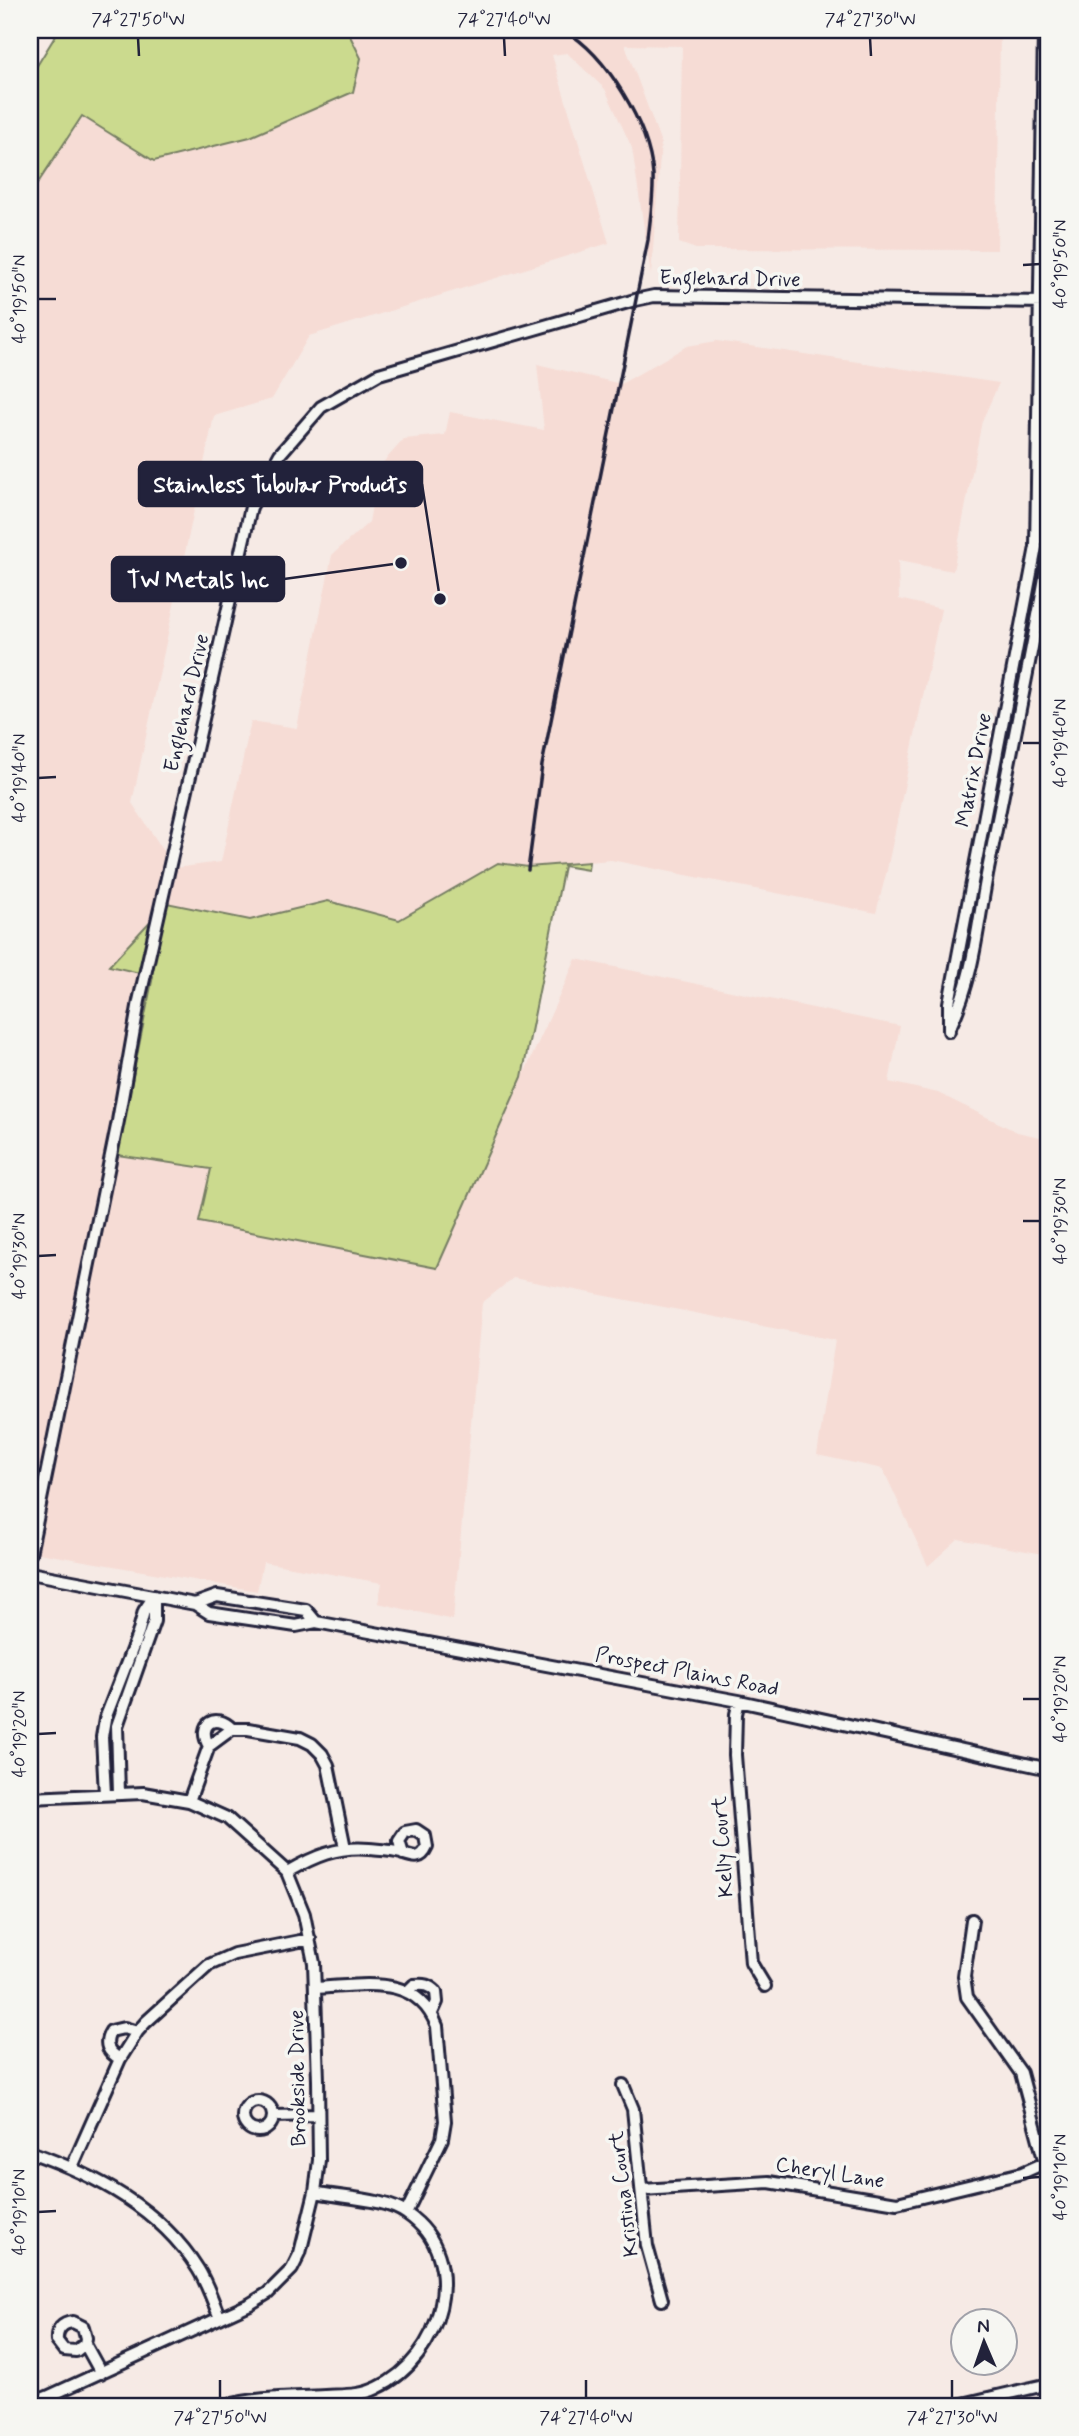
<svg xmlns="http://www.w3.org/2000/svg" width="1079" height="2436" font-family="Mynerve,sans-serif">
<style>
.built{fill:#f6dcd5}
.green{fill:#cbda8e;stroke:#767e64;stroke-width:2}
.lines{fill:none;stroke-linecap:round;stroke-linejoin:round}
.minor-casing{stroke:#22223b;stroke-width:16}
.minor{stroke:#f6f6f2;stroke-width:10}
.rail{stroke:#22223b;stroke-width:3.5}
.ticks{fill:none;stroke:#22223b;stroke-width:2.5}
.labels{text-anchor:middle;dominant-baseline:central;stroke-width:7;stroke-linejoin:round;paint-order:stroke}
.street-label{font-size:21px;fill:#22223b;stroke:#f6f6f2}
.leader{fill:none;stroke:#22223b;stroke-width:2.5}
.callout-dot{fill:#22223b;stroke:#f6f6f2;stroke-width:2.5}
.callout{fill:#22223b;stroke:#22223b;stroke-width:2.5}
.callout-label{font-size:23px;text-anchor:middle;font-weight:bold;fill:#fff}
.neatline{fill:none;stroke:#22223b;stroke-width:2.5}
.ticks-label{font-size:18px;text-anchor:middle;fill:#22223b}
</style>
<rect width="100%" height="100%" fill="#f6eae5"/>
<filter id="ink" filterUnits="userSpaceOnUse"><feTurbulence type="fractalNoise" baseFrequency=".0143" numOctaves="2"/><feDisplacementMap in="SourceGraphic" scale="14" xChannelSelector="R" yChannelSelector="G"/><feConvolveMatrix kernelMatrix="1 2 1 2 8 2 1 2 1" color-interpolation-filters="sRGB"/></filter>
<g filter="url(#ink)">
<path class="built" d="M 347,30 L 1000,30 L 997,250 L 696,249 L 679,243 L 682,46 L 625,45 L 661,143 L 651,275 L 632,148 L 605,89 L 567,53 L 552,55 L 609,243 L 309,336 L 272,399 L 214,416 L 132,803 L 175,868 L 221,862 L 251,721 L 297,728 L 332,555 L 369,522 L 379,467 L 404,439 L 445,435 L 450,412 L 544,430 L 537,364 L 621,384 L 687,346 L 717,341 L 999,383 L 982,421 L 953,571 L 898,561 L 899,599 L 941,609 L 887,870 L 876,913 L 611,860 L 528,867 L 498,863 L 399,920 L 328,901 L 250,920 L 167,903 L 109,966 L 153,976 L 117,1155 L 211,1169 L 200,1222 L 436,1268 L 576,959 L 900,1026 L 889,1082 L 938,1093 L 1017,1132 L 1049,1139 L 1049,1555 L 958,1539 L 928,1566 L 883,1469 L 817,1455 L 835,1340 L 513,1278 L 482,1303 L 453,1620 L 378,1603 L 382,1583 L 263,1562 L 257,1591 L 33,1552 L 30,1453 L 30,195 L 83,116 L 155,161 L 361,58 Z"/>
<path class="green" d="M 59,30 L 347,30 L 361,58 L 353,92 L 250,137 L 154,161 L 82,116 L 30,195 L 30,77 Z
M 589,862 L 588,870 L 564,866 L 522,1077 L 437,1268 L 199,1222 L 211,1169 L 117,1155 L 153,976 L 109,966 L 167,903 L 250,920 L 328,901 L 399,920 L 498,863 L 528,867 Z"/>
<g class="lines">
<defs>
<path id="minor" d="M 951,1025 C 976,973 978,916 990,860 C 1010,758 1031,657 1049,556
M 949,1031 L 949,1003 L 1036,547 L 1044,30
M 30,1554 L 118,1121 L 139,1001 L 251,507 L 280,454 L 321,407 L 379,374 L 635,300 L 654,296 L 1049,302
M 30,1573 L 195,1604 L 209,1613 L 296,1626 L 316,1622 L 739,1701 L 1049,1769
M 195,1604 L 217,1596 L 306,1610 L 316,1622
M 739,1701 L 736,1714 L 735,1755 L 751,1963 L 765,1986
M 209,1746 C 196,1724 216,1712 232,1729
M 119,1793 L 117,1726 L 154,1621 L 154,1596
M 105,1794 L 102,1737 L 105,1719 L 138,1634 L 144,1611 L 154,1596
M 30,1798 L 143,1793 L 189,1801 L 227,1818 L 287,1872 L 304,1914 L 314,1963 L 318,2080 L 319,2160 L 315,2192 L 300,2253 L 292,2269 L 268,2293 L 250,2304 L 47,2397 L 30,2403
M 189,1801 L 209,1746 L 232,1729 L 248,1729 L 300,1738 L 312,1744 L 322,1754 L 328,1765 L 345,1848
M 287,1872 C 313,1857 337,1846 369,1849 C 379,1850 392,1850 401,1853 C 413,1857 421,1861 427,1847 L 425,1836 L 416,1830 L 405,1832 L 399,1841 L 403,1854
M 972,1920 L 964,1976 L 967,1997 L 1021,2073 L 1045,2163
M 315,1988 C 362,1986 416,1972 437,2026 L 445,2121 L 442,2139 L 406,2213
M 408,1991 L 414,1985 C 424,1984 429,1985 436,1992 L 437,2002 L 432,2013
M 120,2059 C 108,2052 103,2044 111,2031 L 124,2028 L 137,2032
M 623,2085 L 633,2109 L 647,2246 L 662,2300
M243 2116a15 15 0 1 1 30 0a15 15 0 1 1-30 0Z
M 273,2116 L 318,2115
M 30,2152 C 95,2175 160,2208 198,2269 C 207,2283 213,2302 220,2318
M 72,2167 L 120,2059 L 137,2032 L 146,2022 L 209,1965 L 234,1954 L 310,1939
M 642,2190 L 769,2182 L 897,2203 L 1022,2173 L 1049,2161
M 85,2344 L 76,2351 L 64,2350 L 57,2341 C 56,2330 62,2323 73,2322 L 83,2327 L 86,2338 L 85,2344 L 101,2373
M 225,2406 C 257,2397 292,2398 325,2396 C 343,2395 361,2396 377,2388 C 441,2359 472,2258 407,2214 C 385,2198 341,2198 315,2192
M 954,2406 L 1049,2384"/>
</defs>
<use href="#minor" class="minor-casing"/>
<use href="#minor" class="minor"/>
<path class="rail" d="M 528,870 L 542,765 L 648,240 C 650,219 654,196 653,175 C 649,125 607,55 564,30"/>
</g>
</g>
<path class="ticks" d="M 138,38 L 139,56M 504,38 L 505,56M 870,38 L 871,56M 1023,265 L 1040,264M 38,299 L 56,299M 1023,743 L 1040,743M 38,778 L 56,777M 1023,1221 L 1040,1221M 38,1256 L 56,1255M 1023,1699 L 1040,1699M 38,1734 L 56,1733M 1023,2178 L 1040,2177M 38,2212 L 56,2211M 220,2380 L 220,2398M 586,2380 L 586,2398M 952,2380 L 952,2398"/>
<g class="labels">
<g class="street-label">
<text transform="translate(730 279) rotate(1)">Englehard Drive</text>
<text transform="translate(187 703) rotate(-77)">Englehard Drive</text>
<text transform="translate(974 770) rotate(-79)">Matrix Drive</text>
<text transform="translate(687 1672) rotate(11)">Prospect Plains Road</text>
<text transform="translate(723 1847) rotate(-94)">Kelly Court</text>
<text transform="translate(298 2078) rotate(-91)">Brookside Drive</text>
<text transform="translate(830 2173) rotate(9)">Cheryl Lane</text>
<text transform="translate(624 2194) rotate(-97)">Kristina Court</text>
</g>
</g>
<path class="leader" d="M440 599L422 484M401 563L284 579"/>
<g class="callout-dot">
<circle cx="440" cy="599" r="7"/>
<circle cx="401" cy="563" r="7"/>
</g>
<g class="callout">
<rect x="139" y="462" width="283" height="44" rx="7"/>
<rect x="112" y="557" width="172" height="44" rx="7"/>
</g>
<g class="callout-label">
<text x="280" y="492">Stainless Tubular Products</text>
<text x="198" y="587">TW Metals Inc</text>
</g>
<rect width="1079" height="2436" fill="none" stroke="#f6f6f2" stroke-width="77"/>
<g transform="translate(984 2342) rotate(358)"><circle r="33" fill="#f6f6f2" stroke="#a1a1a9" stroke-width="2"/>
<path d="M0-5L12 26L0 18L-12 26Z" fill="#22223b"/>
<text y="-10" font-size="19" font-weight="bold" text-anchor="middle" fill="#22223b">N</text>
</g>
<rect x="38" y="38" width="1002" height="2360" class="neatline"/>
<g class="ticks-label">
<text x="138" y="25">74°27'50"W</text>
<text x="504" y="25">74°27'40"W</text>
<text x="870" y="25">74°27'30"W</text>
<text transform="translate(1060 264) rotate(-90)" y="6">40°19'50"N</text>
<text transform="translate(19 299) rotate(-90)" y="6">40°19'50"N</text>
<text transform="translate(1060 743) rotate(-90)" y="6">40°19'40"N</text>
<text transform="translate(19 778) rotate(-90)" y="6">40°19'40"N</text>
<text transform="translate(1060 1221) rotate(-90)" y="6">40°19'30"N</text>
<text transform="translate(19 1256) rotate(-90)" y="6">40°19'30"N</text>
<text transform="translate(1060 1699) rotate(-90)" y="6">40°19'20"N</text>
<text transform="translate(19 1734) rotate(-90)" y="6">40°19'20"N</text>
<text transform="translate(1060 2177) rotate(-90)" y="6">40°19'10"N</text>
<text transform="translate(19 2212) rotate(-90)" y="6">40°19'10"N</text>
<text x="220" y="2423">74°27'50"W</text>
<text x="586" y="2423">74°27'40"W</text>
<text x="952" y="2423">74°27'30"W</text>
</g>
</svg>
